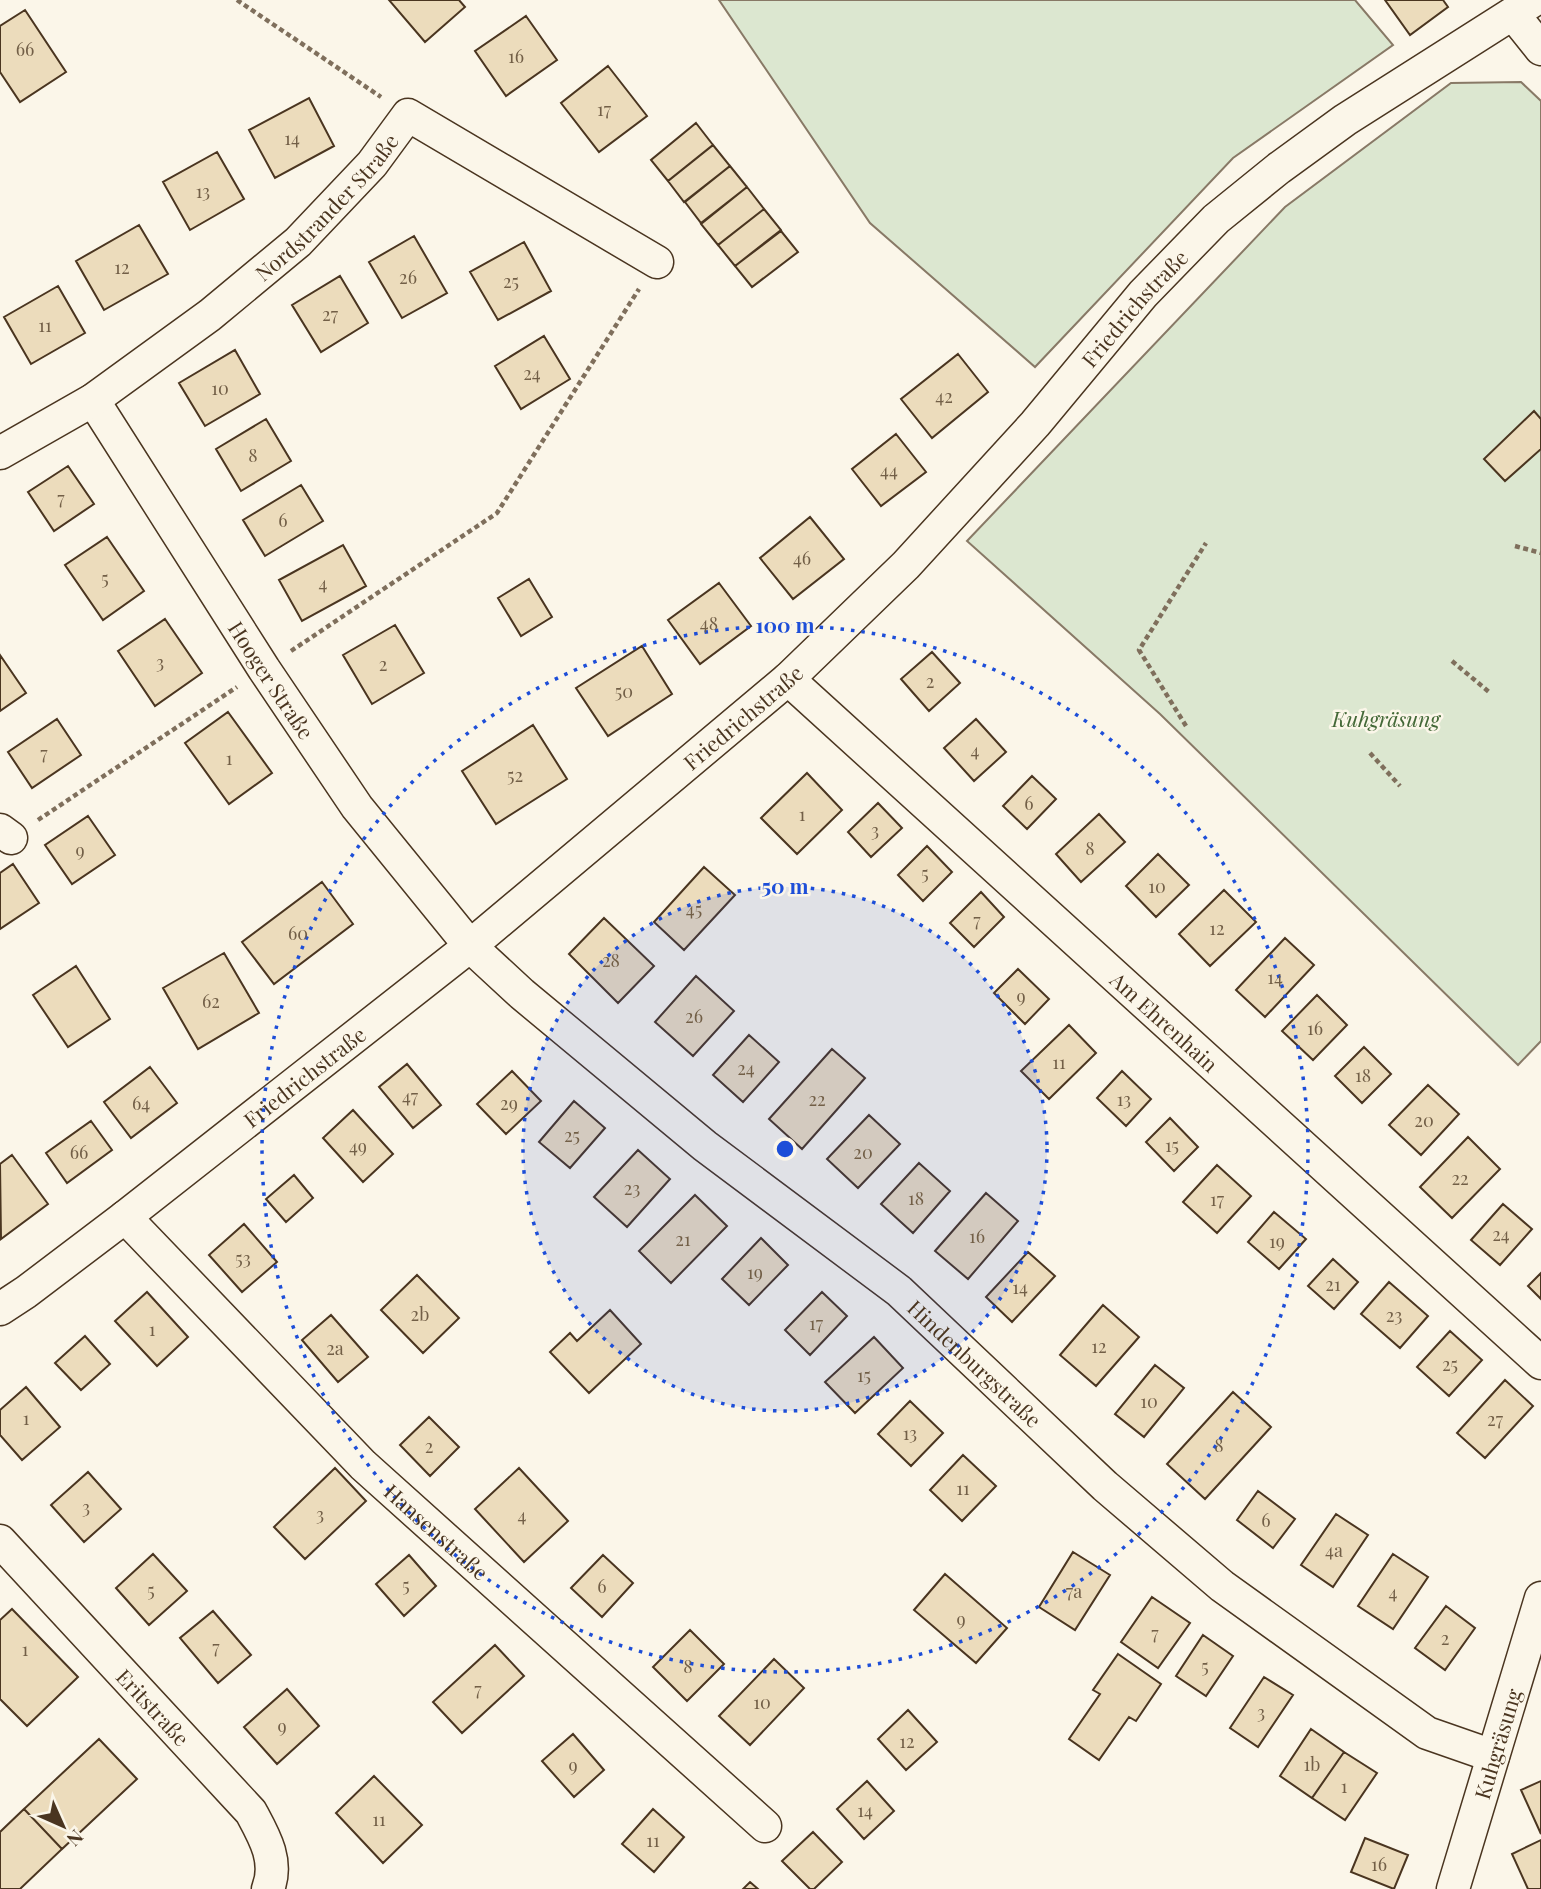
<svg xmlns="http://www.w3.org/2000/svg" width="1541" height="1889" font-family="'Playfair Display',serif">
<style>
.green{fill:#dce7d0;stroke:#887966;stroke-width:2}
.building{fill:#ecdcbc;stroke:#4a3520;stroke-width:2}
.lines{fill:none;stroke-linecap:round;stroke-linejoin:round}
.minor-casing{stroke:#4a3520;stroke-width:35}
.path{stroke:#7f6f5c;stroke-width:4.5;stroke-dasharray:5 3.5;stroke-linecap:butt}
.minor{stroke:#fbf6e9;stroke-width:32}
.ring{fill:none;stroke:#1d4ed8;stroke-width:3.5;stroke-dasharray:3.5 7}
.labels{text-anchor:middle;dominant-baseline:central;stroke-width:5;stroke-linejoin:round;paint-order:stroke}
.number-label{font-size:18px;fill:#725f47}
.street-label{font-size:21px;fill:#4a3520;stroke:#fbf6e9}
.park-label{font-size:21px;font-style:italic;fill:#436837;stroke:#fbf6e9}
.centre{fill:#1d4ed8;stroke:#fbf6e9;stroke-width:3.5}
.ring-label{font-size:21px;text-anchor:middle;font-weight:bold;fill:#1d4ed8;stroke:#fbf6e9;stroke-width:5;stroke-linejoin:round;paint-order:stroke}
</style>
<rect width="100%" height="100%" fill="#fbf6e9"/>
<path class="green" d="M 719,0 L 1355,0 L 1393,45 L 1233,158 L 1035,367 L 870,223 Z
M 1521,82 L 1541,101 L 1541,1041 L 1518,1065 L 1160,714 L 967,541 L 1285,207 L 1451,83 Z"/>
<path class="building" d="M 389,0 L 459,0 L 465,7 L 425,42 Z
M 1385,0 L 1443,0 L 1448,7 L 1410,35 Z
M 25,10 L 66,72 L 20,102 L 0,72 L 0,26 Z
M 526,16 L 557,60 L 506,96 L 475,51 Z
M 608,66 L 647,116 L 599,152 L 561,103 Z
M 309,98 L 334,146 L 275,178 L 249,130 Z
M 696,123 L 713,145 L 668,181 L 651,160 Z
M 713,145 L 730,166 L 684,202 L 668,181 Z
M 217,152 L 244,199 L 190,230 L 163,182 Z
M 730,166 L 747,187 L 701,223 L 685,202 Z
M 747,187 L 764,209 L 718,245 L 701,224 Z
M 764,209 L 781,230 L 735,266 L 718,245 Z
M 139,225 L 168,274 L 104,310 L 76,261 Z
M 781,231 L 798,252 L 752,287 L 735,266 Z
M 414,236 L 447,293 L 402,318 L 369,262 Z
M 524,242 L 551,291 L 498,320 L 470,272 Z
M 340,276 L 368,323 L 321,352 L 292,305 Z
M 58,286 L 85,333 L 31,364 L 4,317 Z
M 544,336 L 570,379 L 521,409 L 495,366 Z
M 235,350 L 260,394 L 205,426 L 179,383 Z
M 958,354 L 988,392 L 932,438 L 901,399 Z
M 1534,411 L 1541,419 L 1541,449 L 1505,481 L 1484,459 Z
M 266,419 L 291,461 L 241,491 L 216,449 Z
M 896,434 L 926,472 L 881,506 L 852,469 Z
M 68,466 L 94,504 L 54,531 L 28,492 Z
M 301,485 L 323,521 L 265,556 L 243,520 Z
M 810,517 L 844,559 L 793,599 L 760,558 Z
M 107,537 L 144,591 L 103,620 L 65,565 Z
M 343,545 L 366,586 L 302,621 L 279,580 Z
M 529,579 L 552,617 L 521,636 L 498,598 Z
M 719,583 L 751,626 L 700,664 L 668,620 Z
M 165,619 L 202,673 L 155,706 L 118,651 Z
M 395,625 L 424,673 L 372,704 L 343,655 Z
M 642,646 L 672,694 L 608,736 L 576,688 Z
M 932,652 L 960,683 L 929,711 L 901,679 Z
M 0,655 L 26,693 L 0,711 Z
M 228,712 L 272,773 L 229,804 L 185,743 Z
M 57,719 L 81,755 L 32,788 L 8,752 Z
M 976,719 L 1006,752 L 974,781 L 944,748 Z
M 533,725 L 567,779 L 496,824 L 462,771 Z
M 807,773 L 842,810 L 797,854 L 761,818 Z
M 1032,776 L 1056,799 L 1027,829 L 1003,806 Z
M 878,803 L 902,828 L 871,857 L 848,832 Z
M 1099,814 L 1125,842 L 1081,882 L 1056,854 Z
M 88,816 L 115,855 L 72,884 L 45,845 Z
M 927,846 L 952,872 L 923,901 L 898,875 Z
M 1158,854 L 1189,885 L 1156,917 L 1126,886 Z
M 13,864 L 39,903 L 0,929 L 0,873 Z
M 704,867 L 735,895 L 684,950 L 654,922 Z
M 322,882 L 353,924 L 274,984 L 242,942 Z
M 1224,890 L 1256,922 L 1210,966 L 1179,934 Z
M 981,892 L 1004,917 L 974,947 L 950,923 Z
M 604,918 L 654,966 L 618,1003 L 569,954 Z
M 1285,938 L 1314,965 L 1265,1017 L 1236,990 Z
M 224,953 L 259,1013 L 198,1049 L 163,988 Z
M 76,966 L 110,1019 L 68,1047 L 33,995 Z
M 1018,969 L 1049,999 L 1025,1024 L 994,993 Z
M 696,976 L 734,1011 L 693,1056 L 655,1022 Z
M 1317,995 L 1347,1025 L 1313,1060 L 1282,1031 Z
M 1069,1025 L 1096,1053 L 1049,1099 L 1021,1071 Z
M 749,1035 L 779,1062 L 743,1102 L 713,1075 Z
M 1364,1047 L 1391,1074 L 1362,1103 L 1335,1076 Z
M 832,1049 L 865,1078 L 802,1149 L 769,1119 Z
M 407,1064 L 441,1105 L 413,1128 L 379,1087 Z
M 150,1067 L 177,1103 L 131,1138 L 104,1102 Z
M 512,1071 L 541,1101 L 506,1134 L 477,1104 Z
M 1122,1071 L 1151,1099 L 1126,1126 L 1097,1098 Z
M 1428,1085 L 1459,1114 L 1421,1155 L 1389,1125 Z
M 574,1101 L 605,1128 L 570,1168 L 539,1142 Z
M 353,1110 L 393,1154 L 363,1182 L 323,1138 Z
M 869,1115 L 900,1144 L 858,1188 L 827,1159 Z
M 1170,1118 L 1198,1147 L 1174,1171 L 1146,1142 Z
M 91,1121 L 112,1150 L 67,1183 L 46,1153 Z
M 1468,1137 L 1500,1169 L 1452,1218 L 1420,1187 Z
M 638,1150 L 670,1179 L 627,1227 L 594,1197 Z
M 12,1155 L 48,1204 L 1,1239 L 0,1164 Z
M 919,1163 L 950,1191 L 913,1233 L 881,1204 Z
M 1217,1165 L 1251,1196 L 1217,1233 L 1183,1202 Z
M 294,1175 L 313,1198 L 286,1222 L 266,1199 Z
M 986,1193 L 1018,1221 L 968,1279 L 935,1251 Z
M 695,1195 L 727,1226 L 671,1283 L 639,1251 Z
M 1503,1204 L 1532,1229 L 1500,1265 L 1471,1240 Z
M 1274,1212 L 1306,1239 L 1279,1269 L 1248,1242 Z
M 244,1224 L 277,1262 L 242,1292 L 209,1255 Z
M 761,1238 L 788,1265 L 749,1305 L 722,1279 Z
M 1028,1252 L 1055,1276 L 1012,1322 L 986,1297 Z
M 1333,1259 L 1358,1282 L 1334,1309 L 1308,1286 Z
M 1541,1273 L 1541,1299 L 1528,1286 Z
M 417,1275 L 459,1318 L 423,1353 L 381,1310 Z
M 1389,1282 L 1428,1316 L 1400,1348 L 1361,1314 Z
M 147,1292 L 188,1337 L 157,1366 L 115,1321 Z
M 822,1292 L 847,1316 L 810,1355 L 785,1330 Z
M 1103,1305 L 1139,1337 L 1096,1386 L 1060,1355 Z
M 610,1310 L 641,1344 L 589,1393 L 550,1352 L 570,1333 L 577,1341 Z
M 331,1315 L 368,1357 L 338,1382 L 302,1340 Z
M 1450,1331 L 1482,1360 L 1449,1396 L 1417,1367 Z
M 85,1336 L 110,1364 L 81,1390 L 55,1363 Z
M 874,1337 L 903,1368 L 855,1413 L 825,1382 Z
M 1155,1365 L 1184,1388 L 1144,1437 L 1115,1414 Z
M 1505,1380 L 1533,1406 L 1485,1458 L 1457,1433 Z
M 26,1387 L 60,1427 L 22,1460 L 0,1435 L 0,1410 Z
M 1233,1392 L 1271,1427 L 1205,1499 L 1167,1464 Z
M 910,1401 L 943,1433 L 911,1466 L 878,1434 Z
M 429,1417 L 459,1447 L 430,1476 L 400,1445 Z
M 963,1455 L 996,1486 L 962,1521 L 930,1490 Z
M 335,1468 L 366,1501 L 305,1559 L 274,1527 Z
M 519,1468 L 568,1521 L 524,1562 L 475,1509 Z
M 88,1472 L 121,1509 L 84,1542 L 51,1505 Z
M 1258,1491 L 1295,1519 L 1273,1548 L 1237,1520 Z
M 1336,1514 L 1368,1535 L 1333,1587 L 1301,1565 Z
M 1073,1552 L 1110,1575 L 1075,1630 L 1039,1607 Z
M 153,1554 L 187,1591 L 149,1625 L 116,1588 Z
M 1393,1554 L 1428,1577 L 1393,1629 L 1358,1606 Z
M 409,1555 L 436,1586 L 404,1616 L 376,1584 Z
M 603,1555 L 633,1583 L 602,1617 L 571,1588 Z
M 945,1574 L 1007,1628 L 976,1663 L 914,1610 Z
M 1152,1597 L 1190,1623 L 1158,1668 L 1121,1642 Z
M 1446,1606 L 1475,1628 L 1445,1670 L 1415,1648 Z
M 12,1609 L 78,1677 L 27,1726 L 0,1699 L 0,1620 Z
M 213,1611 L 251,1655 L 218,1683 L 180,1638 Z
M 690,1630 L 724,1664 L 687,1701 L 653,1667 Z
M 1203,1635 L 1233,1656 L 1206,1696 L 1176,1676 Z
M 495,1645 L 524,1676 L 462,1733 L 433,1702 Z
M 1118,1654 L 1161,1684 L 1136,1721 L 1129,1717 L 1099,1760 L 1069,1739 L 1100,1694 L 1093,1690 Z
M 774,1659 L 804,1688 L 750,1745 L 719,1716 Z
M 1264,1677 L 1293,1695 L 1258,1747 L 1230,1728 Z
M 287,1689 L 319,1726 L 277,1764 L 244,1727 Z
M 908,1710 L 937,1742 L 906,1770 L 878,1739 Z
M 1311,1729 L 1344,1752 L 1312,1798 L 1280,1776 Z
M 573,1734 L 604,1770 L 574,1797 L 542,1761 Z
M 99,1739 L 137,1779 L 62,1849 L 24,1809 Z
M 1344,1752 L 1377,1773 L 1345,1820 L 1312,1798 Z
M 374,1776 L 422,1825 L 383,1863 L 336,1813 Z
M 867,1781 L 894,1811 L 864,1839 L 837,1809 Z
M 1541,1781 L 1541,1834 L 1521,1790 Z
M 24,1809 L 62,1849 L 20,1889 L 0,1889 L 0,1832 Z
M 653,1809 L 684,1837 L 654,1872 L 622,1844 Z
M 813,1832 L 842,1862 L 814,1889 L 810,1889 L 782,1861 Z
M 1365,1838 L 1408,1855 L 1394,1889 L 1351,1872 Z
M 1541,1840 L 1541,1889 L 1528,1889 L 1512,1854 Z
M 750,1882 L 758,1889 L 743,1889 Z"/>
<g class="lines">
<defs>
<g id="minor">
<path d="M 1513,14 L 1541,49"/>
<path id="s1" d="M 93,400 L 264,669 L 357,807 L 470,946 L 522,994 L 705,1146 L 899,1291 L 1105,1486 L 1222,1586 L 1427,1733 L 1493,1756"/>
<path id="s2" d="M 0,453 L 93,400 L 210,315 L 298,242 L 372,164 L 408,115 L 657,262"/>
<path id="s3" d="M 788,679 L 1541,1363"/>
<path d="M 0,830 L 11,838"/>
<path id="s4" d="M 125,1217 L 363,1465 L 765,1826"/>
<path id="s5" d="M 0,1309 L 26,1292 L 125,1217 L 470,946 L 788,679 L 906,565 L 1035,424 L 1143,294 L 1216,219 L 1279,168 L 1345,120 L 1534,0"/>
<path id="s6" d="M 0,1541 L 251,1812 C 264,1836 279,1861 268,1889"/>
<path id="s7" d="M 1453,1889 L 1541,1598"/>
</g>
</defs>
<use href="#minor" class="minor-casing"/>
<path class="path" d="M 237,0 L 381,97
M 1515,546 L 1541,553
M 291,651 L 497,513 L 639,289
M 1452,661 L 1489,692
M 1186,726 L 1139,650 L 1206,543
M 1370,753 L 1400,786
M 38,820 L 237,687"/>
<use href="#minor" class="minor"/>
</g>
<circle cx="785" cy="1149" r="262" fill="#1d4ed8" fill-opacity=".12"/>
<g class="ring">
<circle cx="785" cy="1149" r="262"/>
<circle cx="785" cy="1149" r="523"/>
</g>
<g class="labels">
<g class="number-label">
<text x="25" y="49">66</text>
<text x="516" y="56">16</text>
<text x="604" y="109">17</text>
<text x="292" y="138">14</text>
<text x="203" y="191">13</text>
<text x="122" y="267">12</text>
<text x="408" y="277">26</text>
<text x="511" y="281">25</text>
<text x="330" y="314">27</text>
<text x="45" y="325">11</text>
<text x="532" y="373">24</text>
<text x="220" y="388">10</text>
<text x="944" y="396">42</text>
<text x="253" y="455">8</text>
<text x="889" y="470">44</text>
<text x="61" y="498">7</text>
<text x="283" y="520">6</text>
<text x="802" y="558">46</text>
<text x="105" y="578">5</text>
<text x="323" y="583">4</text>
<text x="709" y="623">48</text>
<text x="160" y="662">3</text>
<text x="383" y="664">2</text>
<text x="930" y="681">2</text>
<text x="624" y="691">50</text>
<text x="975" y="750">4</text>
<text x="44" y="753">7</text>
<text x="229" y="758">1</text>
<text x="515" y="775">52</text>
<text x="1029" y="803">6</text>
<text x="802" y="814">1</text>
<text x="875" y="830">3</text>
<text x="1090" y="848">8</text>
<text x="80" y="850">9</text>
<text x="925" y="873">5</text>
<text x="1157" y="886">10</text>
<text x="694" y="909">45</text>
<text x="977" y="920">7</text>
<text x="1217" y="928">12</text>
<text x="298" y="933">60</text>
<text x="611" y="960">28</text>
<text x="1275" y="977">14</text>
<text x="1021" y="996">9</text>
<text x="211" y="1001">62</text>
<text x="694" y="1016">26</text>
<text x="1315" y="1028">16</text>
<text x="1059" y="1062">11</text>
<text x="746" y="1068">24</text>
<text x="1363" y="1075">18</text>
<text x="410" y="1096">47</text>
<text x="817" y="1099">22</text>
<text x="1124" y="1099">13</text>
<text x="141" y="1103">64</text>
<text x="509" y="1103">29</text>
<text x="1424" y="1120">20</text>
<text x="572" y="1135">25</text>
<text x="1172" y="1145">15</text>
<text x="358" y="1146">49</text>
<text x="79" y="1152">66</text>
<text x="863" y="1152">20</text>
<text x="1460" y="1178">22</text>
<text x="632" y="1188">23</text>
<text x="916" y="1198">18</text>
<text x="1217" y="1199">17</text>
<text x="1501" y="1234">24</text>
<text x="977" y="1236">16</text>
<text x="683" y="1239">21</text>
<text x="1277" y="1241">19</text>
<text x="243" y="1258">53</text>
<text x="755" y="1272">19</text>
<text x="1333" y="1284">21</text>
<text x="1020" y="1287">14</text>
<text x="420" y="1314">2b</text>
<text x="1394" y="1315">23</text>
<text x="816" y="1323">17</text>
<text x="152" y="1329">1</text>
<text x="1099" y="1346">12</text>
<text x="335" y="1348">2a</text>
<text x="1450" y="1364">25</text>
<text x="864" y="1375">15</text>
<text x="1149" y="1401">10</text>
<text x="26" y="1418">1</text>
<text x="1495" y="1419">27</text>
<text x="910" y="1433">13</text>
<text x="1219" y="1445">8</text>
<text x="429" y="1446">2</text>
<text x="963" y="1488">11</text>
<text x="86" y="1507">3</text>
<text x="320" y="1514">3</text>
<text x="522" y="1515">4</text>
<text x="1266" y="1520">6</text>
<text x="1334" y="1550">4a</text>
<text x="406" y="1585">5</text>
<text x="602" y="1586">6</text>
<text x="151" y="1590">5</text>
<text x="1074" y="1591">7a</text>
<text x="1393" y="1592">4</text>
<text x="961" y="1619">9</text>
<text x="1155" y="1633">7</text>
<text x="1445" y="1638">2</text>
<text x="216" y="1647">7</text>
<text x="25" y="1649">1</text>
<text x="688" y="1666">8</text>
<text x="1205" y="1666">5</text>
<text x="478" y="1689">7</text>
<text x="762" y="1702">10</text>
<text x="1261" y="1712">3</text>
<text x="282" y="1726">9</text>
<text x="907" y="1741">12</text>
<text x="1312" y="1764">1b</text>
<text x="573" y="1765">9</text>
<text x="1344" y="1786">1</text>
<text x="865" y="1810">14</text>
<text x="379" y="1819">11</text>
<text x="653" y="1840">11</text>
<text x="1379" y="1864">16</text>
</g>
<g class="street-label">
<text stroke="none"><textPath href="#s2" startOffset="411">Nordstrander Straße</textPath></text>
<text stroke="none"><textPath href="#s5" startOffset="1517">Friedrichstraße</textPath></text>
<text stroke="none"><textPath href="#s1" startOffset="332">Hooger Straße</textPath></text>
<text stroke="none"><textPath href="#s5" startOffset="950">Friedrichstraße</textPath></text>
<text stroke="none"><textPath href="#s3" startOffset="509">Am Ehrenhain</textPath></text>
<text stroke="none"><textPath href="#s5" startOffset="383">Friedrichstraße</textPath></text>
<text stroke="none"><textPath href="#s1" startOffset="1320">Hindenburgstraße</textPath></text>
<text stroke="none"><textPath href="#s4" startOffset="443">Hansenstraße</textPath></text>
<text stroke="none"><textPath href="#s6" startOffset="226">Eritstraße</textPath></text>
<text stroke="none"><textPath href="#s7" startOffset="152">Kuhgräsung</textPath></text>
</g>
<g class="park-label">
<text x="1386" y="718">Kuhgräsung</text>
</g>
</g>
<circle cx="785" cy="1149" r="10" class="centre"/>
<g class="ring-label">
<text x="785" y="633">100 m</text>
<text x="785" y="894">50 m</text>
</g>
<g transform="translate(63 1826) rotate(135)" stroke="#fbf6e9" stroke-width="5" paint-order="stroke">
<path d="M0-5L12 26L0 18L-12 26Z" fill="#4a3520"/>
<text y="-10" font-size="19" font-weight="bold" text-anchor="middle" fill="#4a3520">N</text>
</g>
</svg>
